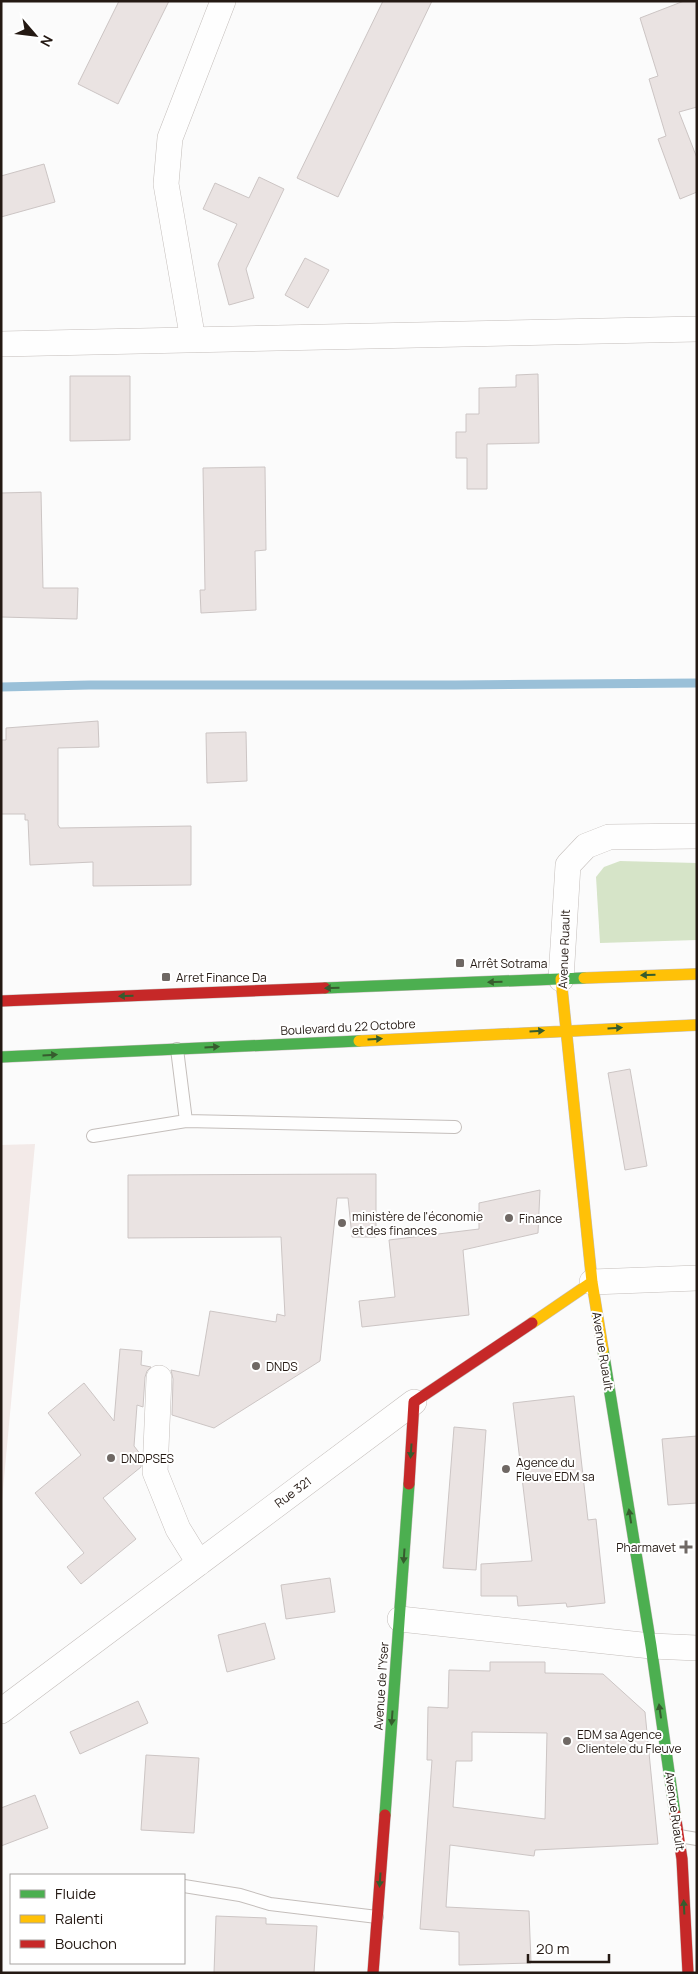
<svg xmlns="http://www.w3.org/2000/svg" width="698" height="1974" font-family="Manrope,sans-serif">
<style>
.education{fill:#f3eae8}
.green{fill:#d6e4c8}
.lines{fill:none;stroke-linecap:round;stroke-linejoin:round}
.stream{stroke:#9ac0d8;stroke-width:9}
.building{fill:#eae3e2;stroke:#ccc5c4;fill-rule:evenodd}
.lane-casing{stroke:#c4bebb;stroke-width:14}
.street-casing{stroke:#c4bebb;stroke-width:26}
.fast-casing{stroke:#c4bebb;stroke-width:12}
.slow-casing{stroke:#c4bebb;stroke-width:12}
.jam-casing{stroke:#c4bebb;stroke-width:12}
.lane{stroke:#fefefe;stroke-width:12}
.street{stroke:#fefefe;stroke-width:25}
.fast{stroke:#4caf50;stroke-width:11}
.slow{stroke:#ffc107;stroke-width:11}
.jam{stroke:#c62828;stroke-width:11}
.oneway{fill:#365c2e}
.poi-dot{fill:#6f6864;stroke:#fff;stroke-width:2}
.labels{text-anchor:middle;dominant-baseline:central;stroke-width:4;stroke-linejoin:round;paint-order:stroke}
.street-label{font-size:12px;fill:#241913;stroke:#fff}
.poi-label{font-size:12px;fill:#241913;stroke:#fff;text-anchor:start}
</style>
<rect width="100%" height="100%" fill="#fbfbfb"/>
<path class="education" d="M 35,1144 L 1,1511 L 1,1145 Z"/>
<path class="green" d="M 620,861 L 697,863 L 697,940 L 600,943 L 596,877 L 604,867 Z"/>
<g class="lines">
<path class="stream" d="M 1,687 L 89,685 L 455,685 L 697,683"/>
</g>
<path class="building" d="M 119,1 L 169,1 L 118,104 L 78,84 Z
M 383,1 L 432,1 L 338,197 L 297,178 Z
M 684,1 L 697,1 L 697,107 L 679,112 L 697,158 L 697,192 L 680,199 L 658,139 L 666,136 L 649,79 L 658,76 L 640,18 Z
M 44,164 L 55,202 L 1,217 L 1,176 Z
M 259,177 L 284,189 L 246,269 L 254,298 L 229,305 L 218,264 L 237,224 L 203,209 L 215,183 L 249,198 Z
M 305,258 L 329,270 L 308,308 L 285,295 Z
M 538,374 L 539,443 L 487,444 L 487,489 L 467,489 L 467,458 L 456,458 L 456,432 L 466,432 L 466,414 L 479,414 L 479,388 L 516,387 L 516,375 Z
M 70,376 L 130,376 L 130,440 L 70,441 Z
M 265,467 L 266,550 L 255,551 L 256,610 L 201,613 L 200,590 L 205,590 L 203,468 Z
M 41,492 L 43,588 L 78,588 L 77,619 L 1,617 L 1,493 Z
M 98,721 L 99,747 L 58,748 L 58,825 L 60,828 L 191,826 L 191,885 L 93,886 L 93,862 L 30,865 L 28,820 L 25,820 L 25,814 L 1,814 L 1,740 L 6,740 L 6,728 Z
M 246,732 L 247,781 L 207,783 L 206,733 Z
M 630,1069 L 647,1166 L 625,1170 L 608,1073 Z
M 376,1174 L 376,1237 L 352,1237 L 348,1198 L 337,1198 L 320,1361 L 214,1428 L 172,1415 L 173,1379 L 171,1370 L 199,1376 L 210,1311 L 276,1322 L 277,1314 L 285,1316 L 281,1237 L 128,1238 L 128,1175 Z
M 540,1190 L 538,1233 L 463,1250 L 469,1315 L 362,1327 L 359,1301 L 395,1297 L 389,1240 L 479,1229 L 479,1203 Z
M 120,1349 L 142,1351 L 141,1365 L 151,1367 L 147,1371 L 145,1377 L 143,1407 L 137,1405 L 134,1446 L 141,1455 L 141,1467 L 103,1498 L 136,1539 L 81,1584 L 67,1567 L 84,1553 L 35,1493 L 81,1455 L 48,1413 L 84,1383 L 114,1421 Z
M 574,1396 L 588,1520 L 596,1519 L 605,1603 L 567,1607 L 566,1603 L 518,1606 L 517,1596 L 481,1596 L 481,1564 L 532,1561 L 513,1403 Z
M 454,1427 L 486,1430 L 476,1570 L 443,1568 Z
M 697,1436 L 697,1503 L 668,1505 L 662,1439 Z
M 330,1578 L 335,1612 L 286,1619 L 281,1585 Z
M 265,1623 L 275,1659 L 227,1672 L 218,1635 Z
M 490,1662 L 545,1662 L 545,1673 L 603,1674 L 645,1712 L 658,1844 L 535,1850 L 534,1856 L 450,1845 L 446,1907 L 529,1911 L 531,1963 L 459,1965 L 459,1932 L 420,1929 L 432,1760 L 427,1760 L 428,1707 L 448,1708 L 449,1670 L 490,1671 ZM 472,1732 L 547,1733 L 545,1819 L 453,1807 L 456,1761 L 472,1761 Z
M 138,1701 L 148,1723 L 80,1754 L 70,1732 Z
M 146,1755 L 199,1758 L 194,1833 L 141,1830 Z
M 35,1795 L 48,1828 L 1,1846 L 1,1808 Z
M 216,1916 L 266,1918 L 266,1924 L 317,1926 L 314,1973 L 214,1973 Z"/>
<g class="lines">
<defs>
<path id="lane" d="M 177,1049 L 186,1121 L 455,1127
M 93,1136 L 186,1121
M 679,1836 L 697,1839
M 184,1886 L 240,1895 L 270,1904 L 377,1917"/>
<path id="street" d="M 193,340 L 166,184 L 170,138 L 223,1
M 1,344 L 697,329
M 561,979 L 568,865 L 586,846 L 609,837 L 697,836
M 592,1282 L 697,1278
M 159,1378 L 155,1472 L 178,1529 L 199,1563
M 400,1619 L 651,1646 L 697,1648
M 1,1711 L 414,1402"/>
<path id="fast" d="M 325,988 L 584,978
M 1,1057 L 359,1041
M 603,1350 L 651,1646 L 675,1814
M 385,1815 L 409,1484"/>
<path id="slow" d="M 584,978 L 697,974
M 561,979 L 592,1282 L 603,1350
M 359,1041 L 697,1025
M 532,1323 L 592,1282"/>
<path id="jam" d="M 1,1001 L 325,988
M 409,1484 L 414,1402 L 532,1323
M 675,1814 L 682,1859 L 688,1973
M 373,1973 L 385,1815"/>
</defs>
<use href="#lane" class="lane-casing"/>
<use href="#street" class="street-casing"/>
<use href="#fast" class="fast-casing"/>
<use href="#slow" class="slow-casing"/>
<use href="#jam" class="jam-casing"/>
<use href="#lane" class="lane"/>
<use href="#street" class="street"/>
<use href="#fast" class="fast"/>
<use href="#slow" class="slow"/>
<use href="#jam" class="jam"/>
</g>
<defs><path id="oneway-solid" d="M-6-.8H1V-3.2L6.5 0L1 3.2V.8H-6Z" transform="scale(1.25)"/></defs>
<g class="oneway">
<use href="#oneway-solid" transform="translate(648 975) rotate(178)"/>
<use href="#oneway-solid" transform="translate(495 982) rotate(178)"/>
<use href="#oneway-solid" transform="translate(332 988) rotate(178)"/>
<use href="#oneway-solid" transform="translate(126 996) rotate(178)"/>
<use href="#oneway-solid" transform="translate(615 1028) rotate(-3)"/>
<use href="#oneway-solid" transform="translate(537 1031) rotate(-3)"/>
<use href="#oneway-solid" transform="translate(375 1039) rotate(-3)"/>
<use href="#oneway-solid" transform="translate(212 1047) rotate(-3)"/>
<use href="#oneway-solid" transform="translate(50 1055) rotate(-3)"/>
<use href="#oneway-solid" transform="translate(411 1451) rotate(94)"/>
<use href="#oneway-solid" transform="translate(630 1516) rotate(-99)"/>
<use href="#oneway-solid" transform="translate(404 1556) rotate(94)"/>
<use href="#oneway-solid" transform="translate(660 1711) rotate(-98)"/>
<use href="#oneway-solid" transform="translate(392 1718) rotate(94)"/>
<use href="#oneway-solid" transform="translate(380 1880) rotate(94)"/>
<use href="#oneway-solid" transform="translate(684 1907) rotate(-93)"/>
</g>
<g class="poi-dot">
<rect x="455" y="958" width="10" height="10" rx="2.5"/>
<rect x="161" y="972" width="10" height="10" rx="2.5"/>
<circle cx="509" cy="1218" r="5"/>
<circle cx="342" cy="1223" r="5"/>
<circle cx="256" cy="1366" r="5"/>
<circle cx="111" cy="1458" r="5"/>
<circle cx="506" cy="1469" r="5"/>
<path d="M683.5 1539.5h5v5h5v5h-5v5h-5v-5h-5v-5h5z"/>
<circle cx="567" cy="1741" r="5"/>
</g>
<g class="labels">
<g class="street-label">
<text transform="translate(564 949) rotate(-88)">Avenue Ruault</text>
<text transform="translate(348 1027) rotate(-3)">Boulevard du 22 Octobre</text>
<text transform="translate(603 1351) rotate(81)">Avenue Ruault</text>
<text transform="translate(293 1492) rotate(-37)">Rue 321</text>
<text transform="translate(381 1686) rotate(-86)">Avenue de l'Yser</text>
<text transform="translate(675 1811) rotate(82)">Avenue Ruault</text>
</g>
<g class="poi-label">
<text x="470" y="963">Arrêt Sotrama</text>
<text x="176" y="977">Arret Finance Da</text>
<text x="352" y="1216">ministère de l'économie<tspan x="352" dy="14">et des finances</tspan></text>
<text x="519" y="1218">Finance</text>
<text x="266" y="1366">DNDS</text>
<text x="121" y="1458">DNDPSES</text>
<text x="516" y="1462">Agence du<tspan x="516" dy="14">Fleuve EDM sa</tspan></text>
<text x="676" y="1547" text-anchor="end">Pharmavet</text>
<text x="577" y="1734">EDM sa Agence<tspan x="577" dy="14">Clientele du Fleuve</tspan></text>
</g>
</g>
<rect width="698" height="1974" fill="none" stroke="#241913" stroke-width="5"/>
<rect x="10" y="1874" width="175" height="90" fill="#ffffff" stroke="#a7a3a1"/>
<rect x="20" y="1890" width="25" height="8" fill="#4caf50" stroke="#a7a3a1"/>
<text x="55" y="1899" font-size="15" fill="#241913">Fluide</text>
<rect x="20" y="1915" width="25" height="8" fill="#ffc107" stroke="#a7a3a1"/>
<text x="55" y="1924" font-size="15" fill="#241913">Ralenti</text>
<rect x="20" y="1940" width="25" height="8" fill="#c62828" stroke="#a7a3a1"/>
<text x="55" y="1949" font-size="15" fill="#241913">Bouchon</text>
<g transform="translate(35 35) rotate(118)" stroke="#ffffff" stroke-width="4" paint-order="stroke">
<path d="M0-4L9 19L0 12L-9 19Z" fill="#241913"/>
<text y="-8" font-size="14" font-weight="bold" text-anchor="middle" fill="#241913">N</text>
</g>
<path d="M528 1954v8h81v-8" fill="none" stroke="#241913" stroke-width="2.5"/>
<text x="536" y="1954" font-size="15" fill="#241913" stroke="#ffffff" stroke-width="4" paint-order="stroke">20 m</text>
</svg>
